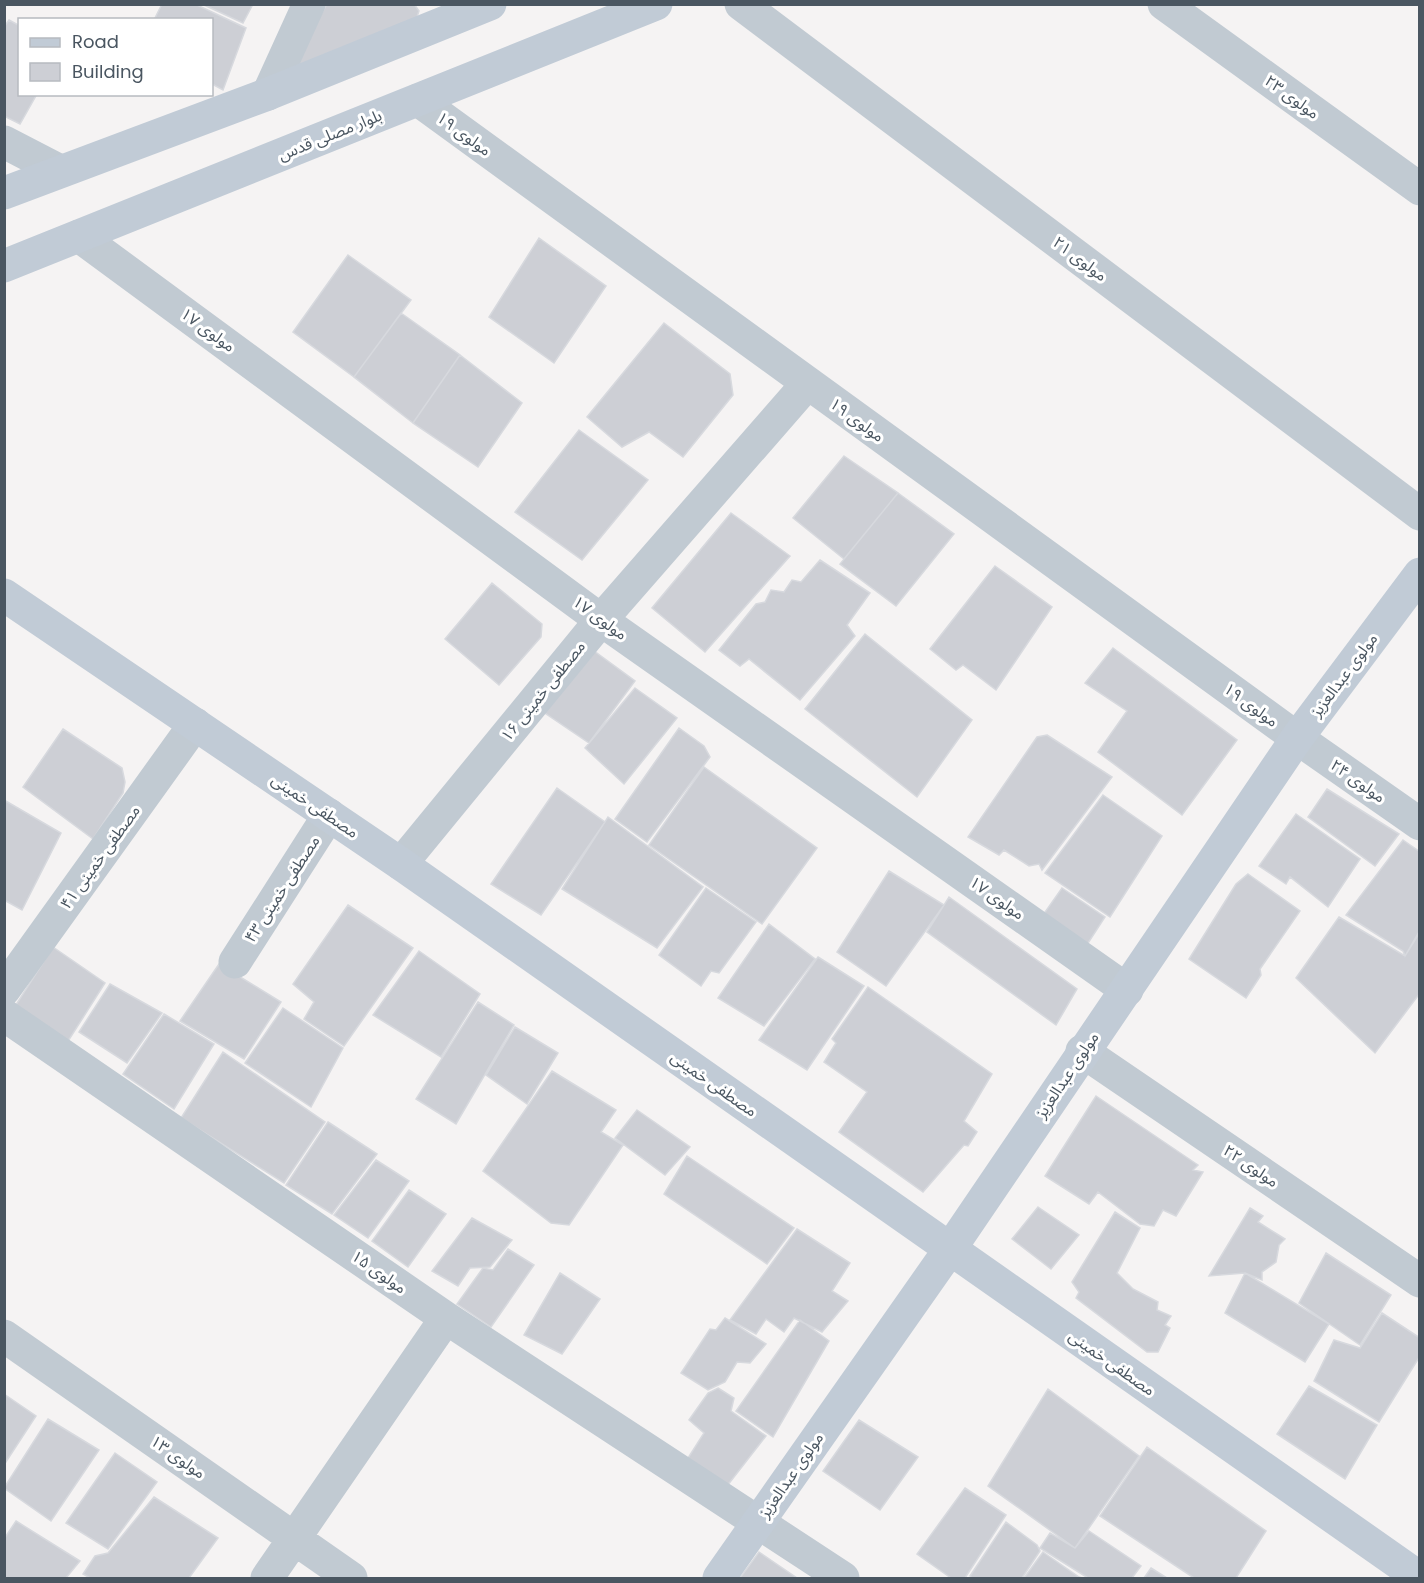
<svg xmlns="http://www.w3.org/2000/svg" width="1424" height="1583" font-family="Poppins,'Noto Sans Arabic',sans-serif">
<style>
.building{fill:#cdcfd5;stroke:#d7d9de;stroke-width:1.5}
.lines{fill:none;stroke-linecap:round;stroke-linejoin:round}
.minor{stroke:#c1cad2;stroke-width:33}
.secondary{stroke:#c1cbd6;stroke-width:33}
.labels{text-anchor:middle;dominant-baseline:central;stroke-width:6;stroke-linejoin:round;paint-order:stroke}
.street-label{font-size:16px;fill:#4a5661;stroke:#fff}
</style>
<rect width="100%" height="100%" fill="#f5f3f3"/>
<path class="building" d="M 162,4 L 195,4 L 246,28 L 223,90 L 212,84 L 212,20 L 154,20 Z
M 202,4 L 253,4 L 243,23 Z
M 327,4 L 414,4 L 419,11 L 415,23 L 300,67 L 298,56 Z
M 9,20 L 20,26 L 20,94 L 37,94 L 20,124 L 4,116 L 4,27 Z
M 539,238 L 606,286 L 554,363 L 489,317 Z
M 348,255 L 411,300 L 354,377 L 293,332 Z
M 401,313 L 460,355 L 413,423 L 354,377 Z
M 664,323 L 730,374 L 733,395 L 683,457 L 649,432 L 622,447 L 587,417 Z
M 460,355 L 522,403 L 478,467 L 413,423 Z
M 579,430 L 648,480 L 582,560 L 515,512 Z
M 844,456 L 898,493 L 844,559 L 793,518 Z
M 898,493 L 954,534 L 896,606 L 840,564 Z
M 731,513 L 790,556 L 705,652 L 652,608 Z
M 820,560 L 870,593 L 847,625 L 855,636 L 800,700 L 749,659 L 740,666 L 719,650 L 756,604 L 765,602 L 771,590 L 784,592 L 792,580 L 801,582 Z
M 995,566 L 1052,607 L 996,690 L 963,665 L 956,670 L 930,649 Z
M 492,583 L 542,624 L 541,637 L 499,685 L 445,639 Z
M 865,634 L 972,720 L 917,797 L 805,709 Z
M 586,645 L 635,681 L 589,743 L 536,707 Z
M 1113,648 L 1237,740 L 1182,815 L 1098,752 L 1127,711 L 1085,683 Z
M 635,688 L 677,718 L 624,784 L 585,748 Z
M 679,728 L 704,746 L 710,757 L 647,842 L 615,819 Z
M 63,729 L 122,768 L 125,782 L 123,793 L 93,839 L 23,787 Z
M 1047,735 L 1112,777 L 1042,870 L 1039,864 L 1029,866 L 1004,850 L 999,855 L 968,837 L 1037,737 Z
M 704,767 L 817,848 L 762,924 L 649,845 Z
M 557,788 L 605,822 L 541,915 L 491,884 Z
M 1327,789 L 1399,834 L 1375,866 L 1308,817 Z
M 1103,795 L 1162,836 L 1110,917 L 1045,873 Z
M 4,800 L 61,833 L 22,910 L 4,900 Z
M 1296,814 L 1360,859 L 1328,907 L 1290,877 L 1286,884 L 1259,866 Z
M 608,817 L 703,887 L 657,948 L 562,889 Z
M 1403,840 L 1420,852 L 1420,930 L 1405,956 L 1403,951 L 1346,915 Z
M 889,871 L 944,905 L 886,986 L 837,952 Z
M 1248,874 L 1300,911 L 1260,969 L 1261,975 L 1246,998 L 1189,959 L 1236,884 Z
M 706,888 L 756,922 L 719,973 L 711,971 L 701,986 L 659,955 Z
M 1062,888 L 1105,917 L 1081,954 L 1038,922 Z
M 949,897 L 1077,989 L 1056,1025 L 927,932 Z
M 348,905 L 413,948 L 344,1046 L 304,1019 L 314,1002 L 293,984 Z
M 1339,917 L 1405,956 L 1420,932 L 1420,993 L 1375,1053 L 1296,978 Z
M 769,924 L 815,959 L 764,1026 L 718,998 Z
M 53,947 L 105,983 L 65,1046 L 12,1011 Z
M 419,951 L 480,994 L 441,1057 L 373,1015 Z
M 818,957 L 864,986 L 807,1070 L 759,1040 Z
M 219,964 L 281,1002 L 244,1059 L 180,1021 Z
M 110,984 L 162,1013 L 127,1063 L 79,1032 Z
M 868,987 L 992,1074 L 964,1121 L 977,1132 L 968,1146 L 964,1145 L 923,1192 L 839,1132 L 867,1092 L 824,1062 L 836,1043 L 832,1039 Z
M 478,1002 L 514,1025 L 456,1124 L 416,1099 Z
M 283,1008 L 343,1048 L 311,1107 L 245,1063 Z
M 164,1014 L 214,1044 L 174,1109 L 123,1074 Z
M 515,1027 L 558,1053 L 527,1104 L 486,1075 Z
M 223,1052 L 325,1122 L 284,1183 L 181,1118 Z
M 552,1071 L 616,1110 L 601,1132 L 623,1145 L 569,1225 L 551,1223 L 483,1171 Z
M 1096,1096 L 1198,1165 L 1193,1170 L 1203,1172 L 1176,1216 L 1163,1210 L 1154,1226 L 1140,1224 L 1098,1192 L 1089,1204 L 1045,1176 Z
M 637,1110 L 690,1147 L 665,1175 L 615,1138 Z
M 328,1122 L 377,1154 L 332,1214 L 286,1185 Z
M 687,1156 L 794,1228 L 767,1264 L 664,1194 Z
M 376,1160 L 409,1181 L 368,1238 L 334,1215 Z
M 409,1190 L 446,1214 L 408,1267 L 372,1241 Z
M 1038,1207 L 1079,1235 L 1051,1269 L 1012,1239 Z
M 1250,1208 L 1263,1216 L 1258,1222 L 1285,1239 L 1279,1245 L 1276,1262 L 1262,1272 L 1262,1280 L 1245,1273 L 1209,1276 Z
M 1115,1212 L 1140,1228 L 1117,1273 L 1133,1289 L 1158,1302 L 1157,1310 L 1171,1316 L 1165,1325 L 1170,1328 L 1158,1352 L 1147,1352 L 1076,1298 L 1079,1292 L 1072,1282 Z
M 472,1218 L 512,1240 L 490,1267 L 470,1268 L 458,1286 L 432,1271 Z
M 797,1229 L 850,1263 L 832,1291 L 848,1301 L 822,1332 L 794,1318 L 784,1332 L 766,1319 L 756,1334 L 730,1320 Z
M 508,1249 L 534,1265 L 491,1327 L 457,1304 L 483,1268 L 493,1270 Z
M 1326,1253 L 1391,1295 L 1360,1345 L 1299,1303 Z
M 560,1273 L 600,1299 L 562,1354 L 524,1335 Z
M 1245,1273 L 1329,1324 L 1305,1362 L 1225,1313 Z
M 1382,1313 L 1420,1338 L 1420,1356 L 1379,1422 L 1314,1381 L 1334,1340 L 1360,1348 Z
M 725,1318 L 766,1344 L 750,1363 L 737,1362 L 725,1382 L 708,1390 L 681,1373 L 710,1329 L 716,1330 Z
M 800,1320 L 829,1341 L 773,1437 L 736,1411 Z
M 1309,1386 L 1377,1425 L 1345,1479 L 1277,1434 Z
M 718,1388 L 734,1398 L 731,1411 L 766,1436 L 720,1495 L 681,1469 L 704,1433 L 689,1420 L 708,1393 Z
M 1048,1389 L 1139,1456 L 1075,1548 L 988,1486 Z
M 4,1394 L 36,1416 L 4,1465 Z
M 48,1419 L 99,1450 L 51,1521 L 4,1488 Z
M 859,1420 L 918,1457 L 880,1510 L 823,1471 Z
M 1147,1447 L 1266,1531 L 1236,1578 L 1194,1578 L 1100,1516 Z
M 115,1453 L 157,1482 L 108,1549 L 66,1523 Z
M 965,1488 L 1006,1515 L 965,1578 L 951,1578 L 917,1554 Z
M 154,1497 L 218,1538 L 189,1578 L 90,1578 L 83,1574 L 95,1556 L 108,1553 Z
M 16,1521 L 80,1561 L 66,1578 L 4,1578 L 4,1539 Z
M 1006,1522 L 1037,1545 L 1040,1551 L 1022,1578 L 972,1578 L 970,1576 Z
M 1089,1531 L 1141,1566 L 1132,1578 L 1088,1578 L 1040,1548 L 1050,1533 L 1075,1548 Z
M 759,1552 L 797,1578 L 740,1578 Z
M 1043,1552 L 1079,1577 L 1082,1578 L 1024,1578 Z
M 1151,1568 L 1167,1578 L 1144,1578 Z"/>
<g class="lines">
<path class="minor" d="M 741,4 L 1420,514
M 1164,4 L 1420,189
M 268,94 L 309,4
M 418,100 L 1297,738 L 1420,824
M 4,142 L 60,171
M 79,236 L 601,620 L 1127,990
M 401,864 L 601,620 L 807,384
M 235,962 L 329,815
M 4,990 L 195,724
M 4,1015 L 446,1318 L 843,1578
M 1082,1051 L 1420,1281
M 4,1336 L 351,1578
M 267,1578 L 446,1318"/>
<path class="secondary" d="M 4,193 L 268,94 L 490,4
M 4,266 L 656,4
M 4,595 L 401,864 L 1420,1578
M 719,1578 L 950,1249 L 1297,738 L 1420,574"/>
</g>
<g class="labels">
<g class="street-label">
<text transform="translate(1292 97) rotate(36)">مولوی ۲۳</text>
<text transform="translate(464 134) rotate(36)">مولوی ۱۹</text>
<text transform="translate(330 135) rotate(-22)">بلوار مصلی قدس</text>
<text transform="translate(1080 259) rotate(37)">مولوی ۲۱</text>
<text transform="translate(208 330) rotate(36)">مولوی ۱۷</text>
<text transform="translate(857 420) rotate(36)">مولوی ۱۹</text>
<text transform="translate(600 618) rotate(36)">مولوی ۱۷</text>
<text transform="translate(1344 675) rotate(-53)">مولوی عبدالعزیز</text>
<text transform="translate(543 691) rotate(-51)">مصطفی خمینی ۱۶</text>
<text transform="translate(1251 705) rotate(36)">مولوی ۱۹</text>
<text transform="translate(1358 781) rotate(35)">مولوی ۲۴</text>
<text transform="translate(315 806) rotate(34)">مصطفی خمینی</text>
<text transform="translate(100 857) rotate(-54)">مصطفی خمینی ۴۱</text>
<text transform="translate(282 889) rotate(-57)">مصطفی خمینی ۴۳</text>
<text transform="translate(997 898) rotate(35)">مولوی ۱۷</text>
<text transform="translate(1067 1075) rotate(-56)">مولوی عبدالعزیز</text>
<text transform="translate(714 1084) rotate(35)">مصطفی خمینی</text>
<text transform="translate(1251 1166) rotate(34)">مولوی ۲۲</text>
<text transform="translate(379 1272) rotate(35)">مولوی ۱۵</text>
<text transform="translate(1112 1363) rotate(35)">مصطفی خمینی</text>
<text transform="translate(178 1457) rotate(35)">مولوی ۱۳</text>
<text transform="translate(791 1475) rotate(-55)">مولوی عبدالعزیز</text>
</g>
</g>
<rect width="1424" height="1583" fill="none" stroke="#4a5661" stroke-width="12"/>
<rect x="18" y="18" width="195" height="78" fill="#ffffff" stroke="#b7bbc0" stroke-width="1.5"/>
<rect x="30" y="38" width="30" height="9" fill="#c1cbd6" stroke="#b7bbc0" stroke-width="1.5"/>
<text x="72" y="48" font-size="18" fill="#4a5661">Road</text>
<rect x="30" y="63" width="30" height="18" fill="#cdcfd5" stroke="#b7bbc0" stroke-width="1.5"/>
<text x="72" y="78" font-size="18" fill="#4a5661">Building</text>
</svg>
